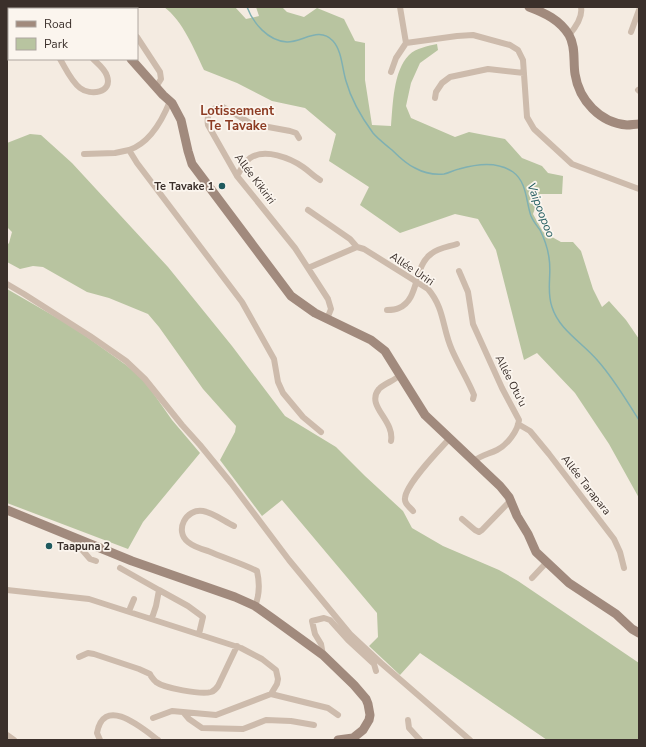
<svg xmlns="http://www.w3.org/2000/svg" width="646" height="747" font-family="'Nunito Sans',sans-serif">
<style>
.green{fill:#b8c4a0}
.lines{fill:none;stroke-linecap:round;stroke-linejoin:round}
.stream{stroke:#7fb0b2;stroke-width:1.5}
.minor{stroke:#cdbbac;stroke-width:6}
.secondary{stroke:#a18a7d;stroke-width:9}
.poi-dot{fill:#1f5a5e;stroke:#fbf5ee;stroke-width:1.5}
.labels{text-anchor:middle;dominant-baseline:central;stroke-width:3.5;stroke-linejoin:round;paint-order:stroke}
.street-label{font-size:11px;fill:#3b302b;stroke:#fbf5ee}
.poi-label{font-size:11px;font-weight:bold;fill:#3b302b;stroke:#fbf5ee;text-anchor:end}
.water-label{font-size:12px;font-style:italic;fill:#1f5a5e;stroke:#fbf5ee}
.quarter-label{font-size:13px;font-weight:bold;fill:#8c3b22;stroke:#fbf5ee}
</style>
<rect width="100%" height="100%" fill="#f4ebe1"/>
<path class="green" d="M 7,7 L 19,7 L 21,9 L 9,9 L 9,57 L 7,56 Z
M 164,7 L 235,7 L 246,19 L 259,16 L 256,7 L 282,7 L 287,12 L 304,17 L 317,8 L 344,19 L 355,41 L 365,43 L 365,80 L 372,125 L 391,126 C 393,105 393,71 409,55 C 416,48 428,46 437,44 L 438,50 L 420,63 L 411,83 L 406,106 L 411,118 L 455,137 L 469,132 L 505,139 L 522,158 L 542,166 L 548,173 L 563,176 L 562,194 L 540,194 L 533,214 L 543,232 L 561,242 L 573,242 L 581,251 L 593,289 L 602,307 L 609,301 L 626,320 L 639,339 L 639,498 L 609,444 L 575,393 L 537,353 L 524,360 L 496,250 L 478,219 L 455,214 L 400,233 L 360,205 L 369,187 L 329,161 L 336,134 L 305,108 L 272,101 L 237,83 L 204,70 C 194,49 183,21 164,7 Z
M 30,134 L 41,135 L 72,163 L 168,267 L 232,346 L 285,416 L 336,447 L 365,476 L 403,511 L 412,528 L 443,546 L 499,570 L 518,581 L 639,663 L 639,740 L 547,740 L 420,653 L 400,675 L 369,646 L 378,637 L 377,613 L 282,500 L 262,516 L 220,460 L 235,432 L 236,426 L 203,389 L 159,327 L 148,314 L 109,298 L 87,292 L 43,267 L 33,266 L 20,269 L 7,262 L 7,245 L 9,243 L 12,232 L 7,227 L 7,143 Z
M 7,289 L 73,327 L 126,365 L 144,380 L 172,420 L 200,453 L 143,522 L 128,549 L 7,503 Z"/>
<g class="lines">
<path class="stream" d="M 247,7 C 253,23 268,41 287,42 C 303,42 319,26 333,41 C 342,51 342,68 346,81 C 351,99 362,118 373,133 C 378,139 386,145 392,150 C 399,157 406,164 415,168 C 424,173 434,175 444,174 C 449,173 454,170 459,169 C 477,164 497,161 513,172 C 527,182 526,202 531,216 C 533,221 537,226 540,230 C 544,238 548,250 549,258 C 552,274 546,291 552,307 C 559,330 583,343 598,361 C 614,379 626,400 639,420"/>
<path class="minor" d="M 51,7 L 53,9
M 113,7 L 114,9
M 400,7 L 406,43 L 457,36 L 473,35 L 510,45 L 518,50 L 523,60 L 527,117 L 534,129 L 572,164 L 639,189
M 7,21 L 9,23
M 631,32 L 639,10
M 569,35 C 575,28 583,17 581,7
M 137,37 L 160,72 L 161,79 L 156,87
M 60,59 C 66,69 71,81 80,88 C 90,96 113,93 107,76 C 105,69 98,64 93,59
M 391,72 L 396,58 L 406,43
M 638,90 L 639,91
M 435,98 L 436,92 L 442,83 L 450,77 L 488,69 L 524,73
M 170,101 C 162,121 150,143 129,150 L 137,163 L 242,302 L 274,359 L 278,382 L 283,393 L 303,417 L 321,432
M 299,138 L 296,133 L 290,131 L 252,124 L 223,107 C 212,106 206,114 208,125 L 237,176 L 295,248 L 328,299 L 331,309 L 327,319
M 84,154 L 115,153 L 129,150
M 237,176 C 241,169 244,163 250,158 C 265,148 290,158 303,167 C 309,171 313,176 320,180
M 308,210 L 350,239 L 357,247 L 364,249 L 428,289 C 445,309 442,328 452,350 C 459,366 468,380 474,395 L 473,399
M 308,268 L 357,247
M 459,271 L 468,292 L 473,324 L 502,388 L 519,420 C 518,431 507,445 497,450 C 489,454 481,455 474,461
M 7,284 L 24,294 L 90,336 L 126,361 L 145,379 L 182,425 L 200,445 L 231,483 L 289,560 L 350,634 L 381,663 L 470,740
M 387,310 C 391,310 395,310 399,308 C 420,299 413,267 431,254 C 438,248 448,247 457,244
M 518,424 L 530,431 L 549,454 L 614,539 L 620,552 L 624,568
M 391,441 C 395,420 365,406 379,389 C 385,383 394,381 400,375
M 413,511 C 410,507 404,504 405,498 C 406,484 439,450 450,438
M 462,519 L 475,530 L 479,532 L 482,530 L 510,501
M 234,526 C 225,522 214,513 203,511 C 186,508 174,531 188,542 C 194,547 201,549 208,551 C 224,558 241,563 257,571 C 260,584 260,594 255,606
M 71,537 L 90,559 L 96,561
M 120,568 L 159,590 L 156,606 L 152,618
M 532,578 L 546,563
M 7,590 L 89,599 L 241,648 L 262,659 L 276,670 L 278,679 L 277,684 L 271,694 L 216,715 L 172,711 L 153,718
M 159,590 L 188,606 L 203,617 L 199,634
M 129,611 L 134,599
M 323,655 L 321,644 L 315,634 L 312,621 L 324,618 L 330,620 L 348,640 L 374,664 L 376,671
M 79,657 L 88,653 L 94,654 L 139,669 L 150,674 C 151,677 153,679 156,682 C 164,688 201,695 211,692 C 214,691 216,689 218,686 L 237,646
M 271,694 L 328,708 L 338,715
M 184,713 L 189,719 L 202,728 L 243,729 L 266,720 L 291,721 L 314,725
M 408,720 L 409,728 L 420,740
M 7,735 L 14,740
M 100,740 L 97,733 C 104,695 142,728 158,740"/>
<path class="secondary" d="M 28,7 L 30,9
M 529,7 C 545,13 560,20 569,35 C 576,47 573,61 575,74 C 579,100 600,123 627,125 C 631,125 635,124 639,124
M 131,59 L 163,95 L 172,103 L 181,120 L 188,151 L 192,164 L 291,296 L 315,313 L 371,340 L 385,351 L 425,415 L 500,486 L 509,497 L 517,516 L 528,534 L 536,552 L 569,583 L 616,614 L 632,629 L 639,633
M 7,510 L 132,561 L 235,597 L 255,606 L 272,618 L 323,655 L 354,685 L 366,699 L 368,704 L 370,715 L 369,720 L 363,730 L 353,738 L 338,740"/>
</g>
<g class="poi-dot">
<circle cx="222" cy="186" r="4"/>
<circle cx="49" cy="546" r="4"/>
</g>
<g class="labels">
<g class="street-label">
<text transform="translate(255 179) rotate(53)">Allée Kikiriri</text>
<text transform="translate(412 269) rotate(34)">Allée Uriri</text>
<text transform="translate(511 381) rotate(63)">Allée Otu'u</text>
<text transform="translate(586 485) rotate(52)">Allée Tarapara</text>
</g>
<g class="poi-label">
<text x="214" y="186">Te Tavake 1</text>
<text x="57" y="546" text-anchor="start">Taapuna 2</text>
</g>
<g class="water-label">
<text transform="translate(541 210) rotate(69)">Vaipoopoo</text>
</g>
<g class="quarter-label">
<text x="237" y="111">Lotissement<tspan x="237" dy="15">Te Tavake</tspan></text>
</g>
</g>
<rect width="646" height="747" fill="none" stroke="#3b302b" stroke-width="16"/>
<rect x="8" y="8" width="130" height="52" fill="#fbf5ee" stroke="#aea6a0"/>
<rect x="16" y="21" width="20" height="6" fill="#a18a7d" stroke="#aea6a0"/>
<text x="44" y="28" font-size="12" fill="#3b302b">Road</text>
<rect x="16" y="38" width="20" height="12" fill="#b8c4a0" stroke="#aea6a0"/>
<text x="44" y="48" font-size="12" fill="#3b302b">Park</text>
</svg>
